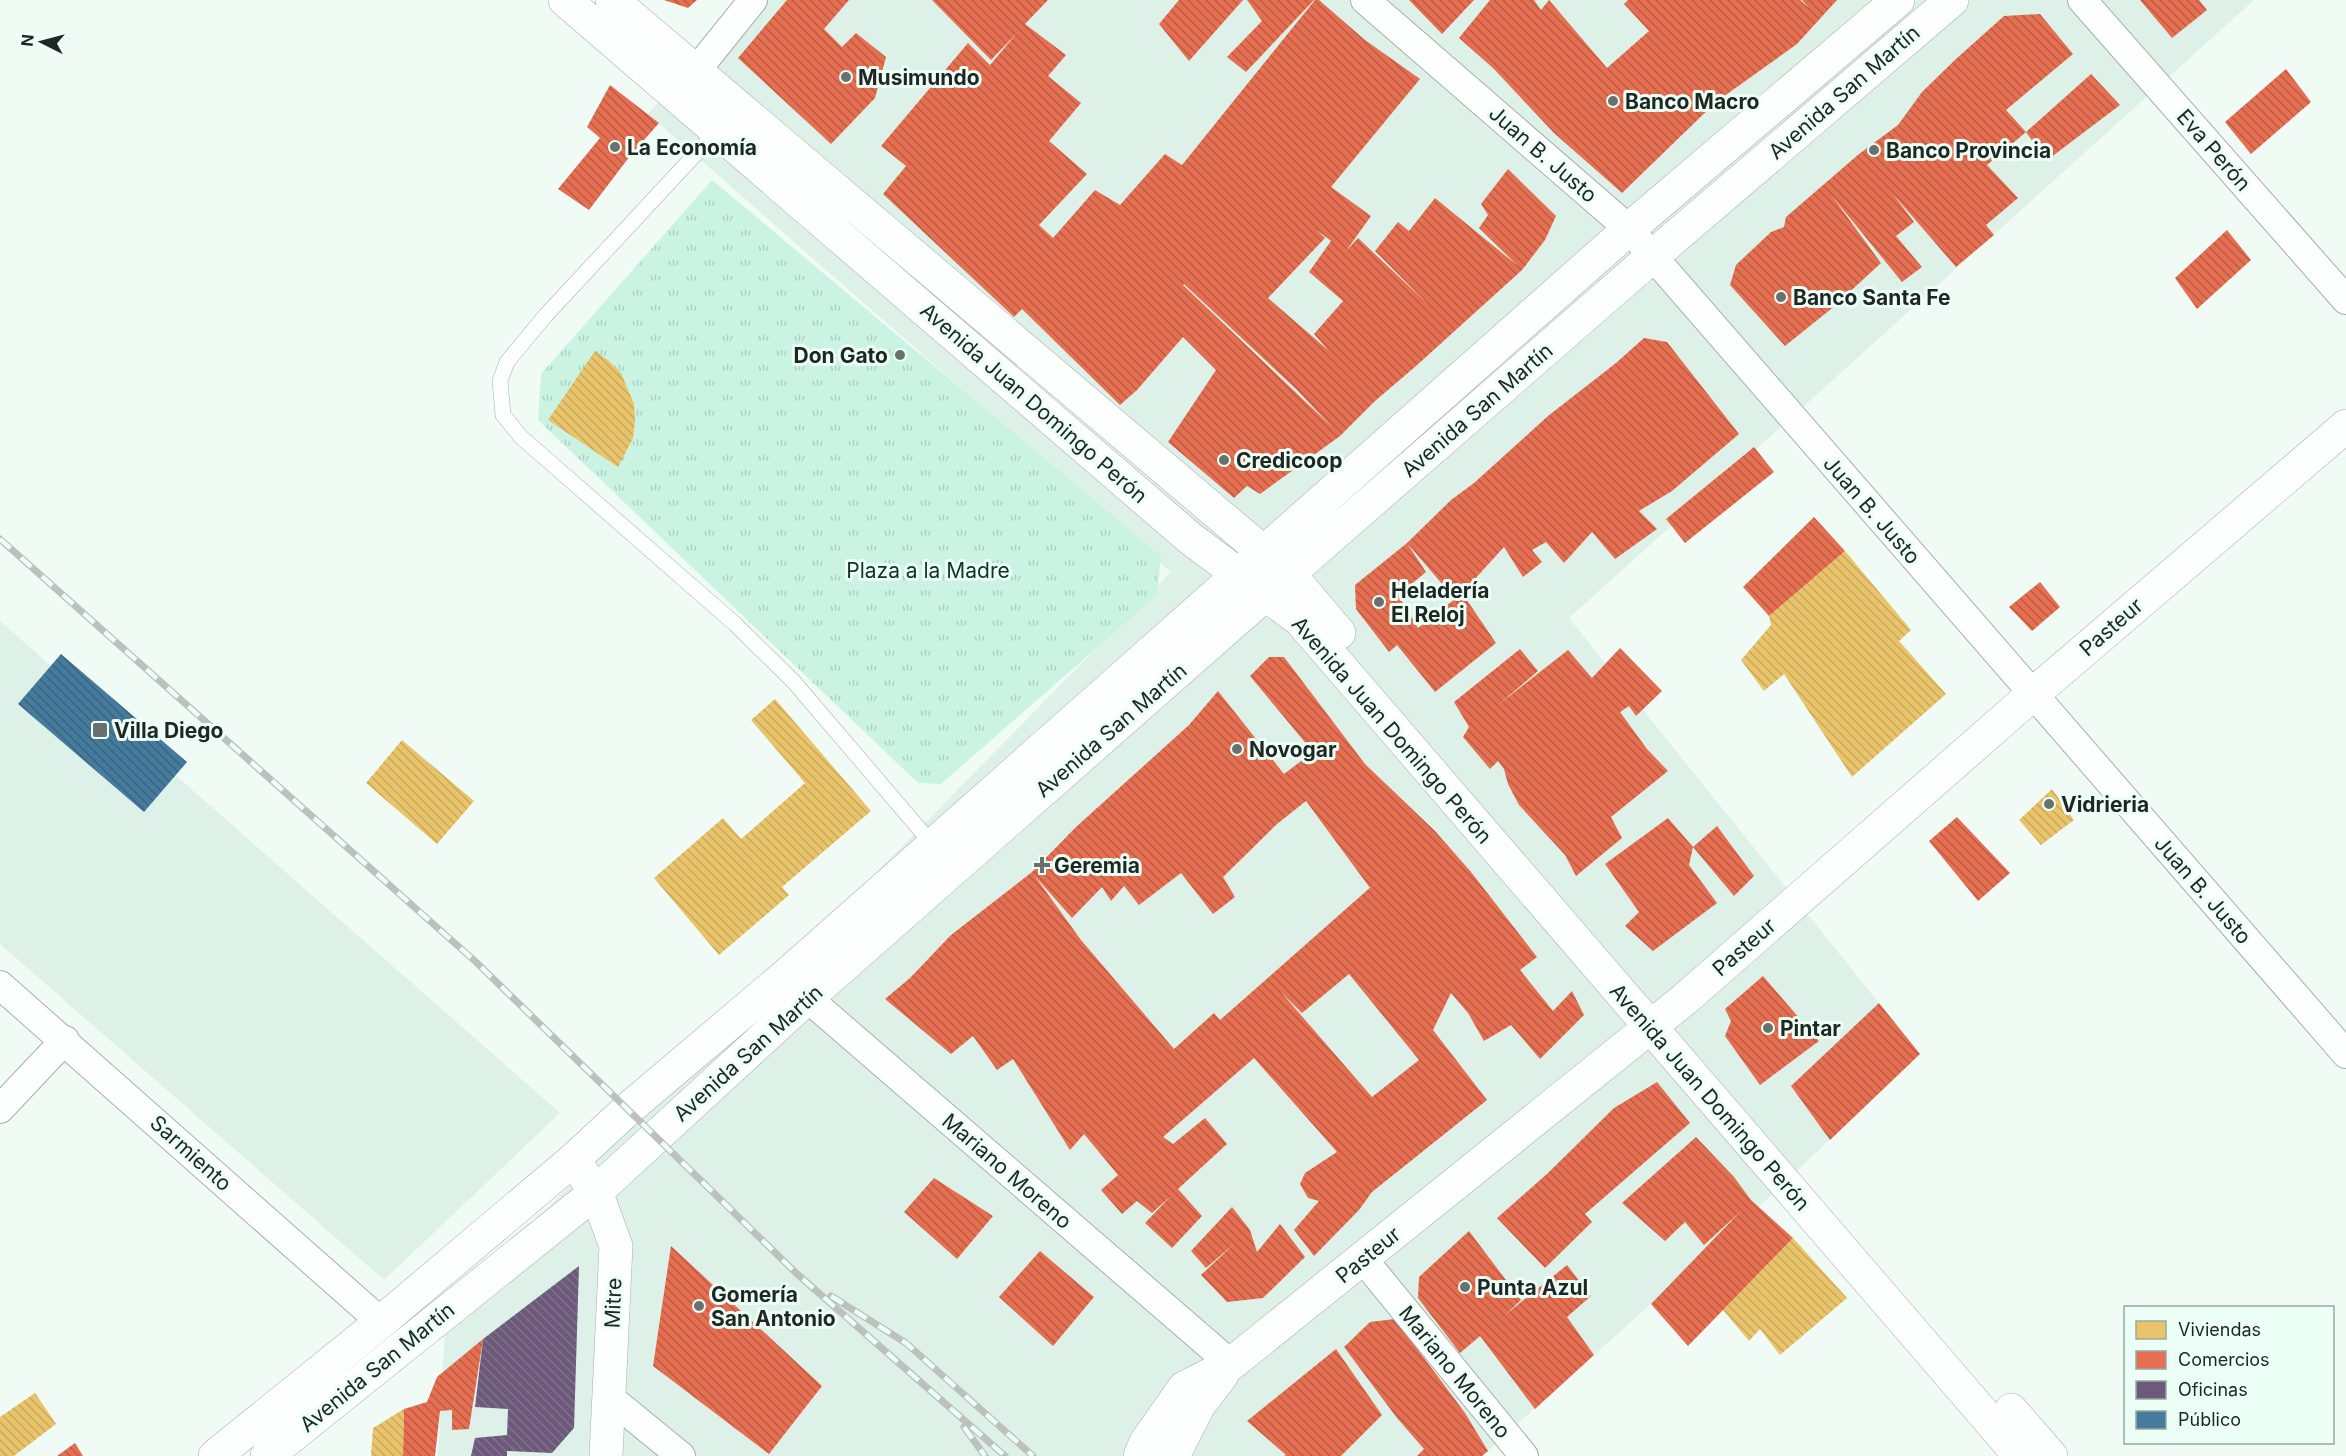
<svg xmlns="http://www.w3.org/2000/svg" width="2346" height="1456" font-family="Inter,sans-serif">
<style>
.built{fill:#def1e8}
.park{fill:url(#park-tufts)}
.homes{fill:url(#homes-back-hatch)}
.shops{fill:url(#shops-back-hatch);fill-rule:evenodd}
.offices{fill:url(#offices-back-hatch)}
.public{fill:url(#public-back-hatch)}
.lines{fill:none;stroke-linecap:round;stroke-linejoin:round}
.service-casing{stroke:#a7afab;stroke-width:16}
.minor-casing{stroke:#a7afab;stroke-width:30}
.tertiary-casing{stroke:#a7afab;stroke-width:34}
.secondary-casing{stroke:#a7afab;stroke-width:34}
.primary-casing{stroke:#a7afab;stroke-width:34}
.service{stroke:#fdfefe;stroke-width:15}
.minor{stroke:#fdfefe;stroke-width:28}
.tertiary{stroke:#fdfefe;stroke-width:33}
.secondary{stroke:#fdfefe;stroke-width:33}
.primary{stroke:#fdfefe;stroke-width:33}
.rail-casing{stroke:#bcc0be;stroke-width:7}
.rail{stroke:#ecfff6;stroke-width:4.5;stroke-dasharray:14;stroke-linecap:butt}
.poi-dot{fill:#68716d;stroke:#ecfff6;stroke-width:2}
.labels{text-anchor:middle;dominant-baseline:central;stroke-width:6;stroke-linejoin:round;paint-order:stroke}
.poi-label{font-size:21px;font-weight:bold;fill:#1f2623;stroke:#ecfff6;text-anchor:start}
.street-label{font-size:21px;fill:#1f2623;stroke:#ecfff6}
.park-label{font-size:21px;fill:#123326;stroke:#ecfff6}
</style>
<defs>
<pattern id="park-tufts" width="24" height="20" patternUnits="userSpaceOnUse" patternTransform="scale(1.5)"><rect width="24" height="20" fill="#caf4e1"/><path d="M3 7l-1-3M5 7V3M7 7l1-3M15 17l-1-3M17 17v-4M19 17l1-3" fill="none" stroke="#add1c1"/></pattern>
<pattern id="homes-back-hatch" width="6" height="6" patternUnits="userSpaceOnUse" patternTransform="scale(1.5)"><rect width="6" height="6" fill="#e9c46a"/><path d="M-1 5l2 2M0 0l6 6M5-1l2 2" fill="none" stroke="#c7a85c"/></pattern>
<pattern id="shops-back-hatch" width="6" height="6" patternUnits="userSpaceOnUse" patternTransform="scale(1.5)"><rect width="6" height="6" fill="#e76f51"/><path d="M-1 5l2 2M0 0l6 6M5-1l2 2" fill="none" stroke="#bb5b43"/></pattern>
<pattern id="offices-back-hatch" width="6" height="6" patternUnits="userSpaceOnUse" patternTransform="scale(1.5)"><rect width="6" height="6" fill="#6d597a"/><path d="M-1 5l2 2M0 0l6 6M5-1l2 2" fill="none" stroke="#81728b"/></pattern>
<pattern id="public-back-hatch" width="6" height="6" patternUnits="userSpaceOnUse" patternTransform="scale(1.5)"><rect width="6" height="6" fill="#457b9d"/><path d="M-1 5l2 2M0 0l6 6M5-1l2 2" fill="none" stroke="#396580"/></pattern>
</defs>
<rect width="100%" height="100%" fill="#f0fbf6"/>
<path class="built" d="M 753,0 L 2254,0 L 1569,618 L 1920,1054 L 1763,1203 L 1482,1456 L 438,1456 L 446,1312 L 1171,572 L 648,114 Z
M 0,621 L 560,1113 L 384,1280 L 0,944 Z"/>
<path class="park" d="M 712,180 L 1161,556 L 1157,595 L 941,784 L 918,783 L 538,420 L 541,374 Z"/>
<path class="homes" d="M 595,351 L 609,361 L 621,373 L 634,404 L 635,421 L 633,438 L 618,467 L 548,420 Z
M 1845,551 L 1911,630 L 1899,641 L 1946,694 L 1852,777 L 1784,674 L 1764,691 L 1741,660 L 1771,625 L 1769,616 Z
M 775,699 L 871,811 L 782,887 L 789,895 L 719,955 L 654,878 L 723,818 L 741,839 L 805,783 L 751,720 Z
M 402,740 L 474,801 L 437,844 L 366,783 Z
M 2052,789 L 2074,820 L 2041,845 L 2019,820 Z
M 1793,1238 L 1847,1298 L 1780,1355 L 1760,1329 L 1749,1341 L 1723,1310 Z
M 35,1393 L 56,1424 L 14,1456 L 0,1456 L 0,1417 Z
M 404,1409 L 403,1456 L 371,1456 L 373,1428 Z"/>
<path class="shops" d="M 664,0 L 697,0 L 688,8 Z
M 787,0 L 849,0 L 824,29 L 842,47 L 856,33 L 886,57 L 875,98 L 831,144 L 738,58 Z
M 932,0 L 1048,0 L 1025,24 L 1066,55 L 1048,76 L 1081,103 L 1049,141 L 1087,174 L 1039,225 L 1053,238 L 1095,190 L 1120,205 L 1165,154 L 1182,165 L 1315,0 L 1319,0 L 1365,40 L 1420,79 L 1331,187 L 1371,216 L 1346,251 L 1358,238 L 1429,305 L 1375,251 L 1398,222 L 1409,231 L 1435,198 L 1518,266 L 1479,228 L 1488,215 L 1481,204 L 1508,169 L 1556,216 L 1545,240 L 1522,270 L 1416,366 L 1375,401 L 1340,436 L 1260,494 L 1247,486 L 1234,498 L 1168,442 L 1216,370 L 1183,337 L 1137,390 L 1120,405 L 1022,309 L 1014,317 L 883,194 L 906,166 L 881,146 L 968,43 L 990,65 L 1017,33 L 991,60 ZM 1317,230 L 1331,241 L 1309,272 L 1343,301 L 1314,334 L 1328,350 L 1268,298 L 1325,238 ZM 1184,284 L 1296,389 L 1332,427 L 1183,285 Z
M 1179,0 L 1243,0 L 1189,61 L 1159,24 Z
M 1247,0 L 1314,0 L 1246,72 L 1227,57 L 1262,21 Z
M 1409,0 L 1474,0 L 1442,34 Z
M 1490,0 L 1534,0 L 1541,10 L 1549,0 L 1607,68 L 1649,31 L 1624,4 L 1628,0 L 1800,0 L 1809,8 L 1802,0 L 1837,0 L 1797,44 L 1716,102 L 1622,193 L 1554,133 L 1494,69 L 1459,38 Z
M 2140,0 L 2199,0 L 2207,10 L 2172,38 Z
M 2040,14 L 2073,54 L 2006,110 L 2026,132 L 1987,165 L 2018,198 L 1986,225 L 1994,235 L 1956,267 L 1893,194 L 1914,222 L 1896,236 L 1922,267 L 1902,282 L 1832,196 L 1881,263 L 1831,309 L 1785,346 L 1730,285 L 1736,265 L 1771,232 L 1784,227 L 1786,217 L 1859,154 L 1898,125 L 1922,92 L 1957,58 L 2004,16 Z
M 2286,69 L 2311,102 L 2251,154 L 2225,122 Z
M 2091,74 L 2120,105 L 2046,161 L 2026,132 Z
M 610,85 L 659,123 L 630,156 L 589,210 L 558,189 L 600,138 L 587,127 Z
M 2227,230 L 2251,260 L 2197,309 L 2175,278 Z
M 1644,338 L 1667,342 L 1739,434 L 1672,491 L 1639,511 L 1657,529 L 1615,559 L 1592,532 L 1564,563 L 1546,542 L 1532,550 L 1542,562 L 1523,577 L 1504,547 L 1462,593 L 1496,643 L 1435,692 L 1397,645 L 1389,652 L 1356,609 L 1355,585 L 1407,543 L 1426,572 L 1398,595 L 1418,628 L 1455,599 L 1407,543 L 1451,500 L 1474,483 L 1548,416 L 1616,363 Z
M 1754,447 L 1774,472 L 1685,543 L 1666,519 Z
M 1814,517 L 1845,551 L 1769,616 L 1743,587 Z
M 2040,582 L 2060,607 L 2032,631 L 2009,607 Z
M 1620,648 L 1662,691 L 1636,716 L 1629,706 L 1620,712 L 1647,749 L 1668,771 L 1611,817 L 1622,838 L 1576,876 L 1565,855 L 1519,805 L 1508,784 L 1504,769 L 1498,761 L 1490,769 L 1463,737 L 1469,727 L 1454,702 L 1520,649 L 1538,671 L 1498,705 L 1568,650 L 1592,678 Z
M 1269,657 L 1284,657 L 1365,764 L 1435,831 L 1471,872 L 1537,957 L 1520,970 L 1553,1011 L 1572,991 L 1584,1015 L 1540,1059 L 1511,1025 L 1484,1041 L 1468,1013 L 1451,993 L 1433,1030 L 1487,1100 L 1372,1192 L 1359,1210 L 1314,1256 L 1294,1230 L 1319,1201 L 1308,1198 L 1300,1184 L 1305,1173 L 1337,1152 L 1254,1058 L 1163,1137 L 1173,1144 L 1205,1118 L 1227,1144 L 1178,1189 L 1202,1216 L 1172,1248 L 1145,1223 L 1171,1196 L 1152,1213 L 1137,1201 L 1122,1214 L 1101,1190 L 1118,1175 L 1084,1134 L 1070,1150 L 1013,1059 L 997,1070 L 973,1036 L 951,1054 L 885,999 L 910,978 L 951,935 L 1032,872 L 1076,827 L 1189,725 L 1218,691 L 1284,774 L 1313,752 L 1250,676 ZM 1306,801 L 1370,888 L 1381,878 L 1220,1020 L 1214,1013 L 1174,1049 L 1081,940 L 1034,875 L 1072,918 L 1102,887 L 1111,901 L 1124,886 L 1139,905 L 1181,873 L 1213,914 L 1235,897 L 1223,877 L 1277,824 ZM 1349,974 L 1419,1060 L 1372,1097 L 1280,991 L 1302,1013 Z
M 1957,817 L 2010,873 L 1978,901 L 1929,841 Z
M 1668,818 L 1693,847 L 1717,826 L 1754,876 L 1734,896 L 1693,847 L 1689,865 L 1717,903 L 1653,951 L 1625,926 L 1639,912 L 1605,864 Z
M 1763,976 L 1819,1041 L 1760,1085 L 1725,1036 L 1731,1021 L 1725,1009 Z
M 1879,1003 L 1920,1054 L 1830,1140 L 1791,1086 Z
M 1657,1082 L 1690,1123 L 1585,1214 L 1592,1222 L 1545,1268 L 1497,1218 L 1548,1173 L 1614,1108 Z
M 1696,1137 L 1734,1177 L 1751,1200 L 1793,1238 L 1688,1346 L 1651,1304 L 1740,1212 L 1704,1245 L 1685,1222 L 1665,1241 L 1622,1203 Z
M 934,1178 L 993,1216 L 957,1259 L 904,1212 Z
M 1232,1207 L 1250,1230 L 1257,1252 L 1280,1224 L 1305,1257 L 1263,1298 L 1227,1302 L 1201,1275 L 1234,1244 L 1206,1268 L 1191,1251 Z
M 1469,1231 L 1521,1300 L 1505,1315 L 1567,1265 L 1591,1296 L 1567,1317 L 1594,1355 L 1535,1409 L 1480,1336 L 1460,1353 L 1418,1298 L 1419,1277 Z
M 671,1246 L 822,1386 L 769,1454 L 653,1366 Z
M 1040,1251 L 1094,1297 L 1053,1346 L 999,1297 Z
M 1395,1319 L 1465,1413 L 1488,1451 L 1482,1456 L 1417,1456 L 1424,1449 L 1397,1418 L 1344,1347 L 1370,1322 Z
M 483,1339 L 469,1429 L 452,1430 L 452,1410 L 440,1411 L 435,1456 L 403,1456 L 404,1409 L 427,1402 L 437,1377 Z
M 1336,1349 L 1382,1415 L 1341,1456 L 1284,1456 L 1286,1455 L 1247,1421 Z
M 75,1443 L 83,1456 L 57,1456 Z"/>
<path class="offices" d="M 579,1266 L 574,1428 L 552,1453 L 507,1451 L 507,1456 L 471,1456 L 475,1438 L 507,1435 L 508,1409 L 475,1407 L 483,1339 Z"/>
<path class="public" d="M 61,654 L 187,762 L 144,812 L 18,704 Z"/>
<g class="lines">
<defs>
<path id="service" d="M 718,130 L 546,315 L 507,362 L 500,381 L 503,415 L 521,437 L 735,624 L 794,682 L 933,845"/>
<path id="minor" d="M 1365,0 L 1629,229 L 2346,1054
M 2082,0 L 2346,300
M 683,87 L 753,0
M 790,983 L 1231,1364
M 0,985 L 381,1322
M 0,1109 L 65,1040
M 1363,1259 L 1524,1456
M 609,1397 L 681,1456"/>
<path id="tertiary" d="M 573,1160 L 596,1192 L 616,1246 L 606,1456
M 1140,1456 L 1146,1442 L 1184,1388 L 1231,1364 L 1685,999 L 2032,695 L 2346,426
M 1173,1456 L 1199,1405 L 1222,1375"/>
<path id="secondary" d="M 565,0 L 1191,539 L 1300,620 L 2020,1456
M 612,0 L 1289,574 L 1339,633
M 2011,1410 L 2051,1456"/>
<path id="primary" d="M 215,1456 L 381,1322 L 573,1160 L 628,1109 L 784,977 L 1629,229 L 1898,0
M 267,1456 L 596,1192 L 807,998 L 1301,563 L 1653,256 L 1952,0"/>
</defs>
<use href="#service" class="service-casing"/>
<use href="#minor" class="minor-casing"/>
<use href="#tertiary" class="tertiary-casing"/>
<use href="#secondary" class="secondary-casing"/>
<use href="#primary" class="primary-casing"/>
<use href="#service" class="service"/>
<use href="#minor" class="minor"/>
<use href="#tertiary" class="tertiary"/>
<use href="#secondary" class="secondary"/>
<use href="#primary" class="primary"/>
<defs>
<path id="rail" d="M 0,539 L 476,962 L 796,1273 L 1005,1456
M 831,1296 L 906,1343 L 1033,1456
M 964,1427 L 985,1456"/>
</defs>
<use href="#rail" class="rail-casing"/>
<use href="#rail" class="rail"/>
</g>
<g class="poi-dot">
<circle cx="846" cy="77" r="6"/>
<circle cx="1613" cy="101" r="6"/>
<circle cx="615" cy="147" r="6"/>
<circle cx="1874" cy="150" r="6"/>
<circle cx="1781" cy="297" r="6"/>
<circle cx="900" cy="355" r="6"/>
<circle cx="1224" cy="460" r="6"/>
<circle cx="1379" cy="602" r="6"/>
<rect x="92" y="722" width="16" height="16" rx="3"/>
<circle cx="1237" cy="749" r="6"/>
<circle cx="2049" cy="804" r="6"/>
<path d="M1039 856h6v6h6v6h-6v6h-6v-6h-6v-6h6z"/>
<circle cx="1768" cy="1028" r="6"/>
<circle cx="1465" cy="1287" r="6"/>
<circle cx="699" cy="1306" r="6"/>
</g>
<g class="labels">
<g class="poi-label">
<text x="858" y="77">Musimundo</text>
<text x="1625" y="101">Banco Macro</text>
<text x="627" y="147">La Economía</text>
<text x="1886" y="150">Banco Provincia</text>
<text x="1793" y="297">Banco Santa Fe</text>
<text x="888" y="355" text-anchor="end">Don Gato</text>
<text x="1236" y="460">Credicoop</text>
<text x="1391" y="590">Heladería<tspan x="1391" dy="24">El Reloj</tspan></text>
<text x="114" y="730">Villa Diego</text>
<text x="1249" y="749">Novogar</text>
<text x="2061" y="804">Vidrieria</text>
<text x="1054" y="865">Geremia</text>
<text x="1780" y="1028">Pintar</text>
<text x="1477" y="1287">Punta Azul</text>
<text x="711" y="1294">Gomería<tspan x="711" dy="24">San Antonio</tspan></text>
</g>
<g class="street-label">
<text transform="translate(1844 92) rotate(-41)">Avenida San Martín</text>
<text transform="translate(2214 150) rotate(49)">Eva Perón</text>
<text transform="translate(1543 154) rotate(41)">Juan B. Justo</text>
<text transform="translate(1034 403) rotate(41)">Avenida Juan Domingo Perón</text>
<text transform="translate(1477 410) rotate(-41)">Avenida San Martín</text>
<text transform="translate(1872 510) rotate(49)">Juan B. Justo</text>
<text transform="translate(2111 627) rotate(-41)">Pasteur</text>
<text transform="translate(1111 730) rotate(-41)">Avenida San Martín</text>
<text transform="translate(1392 730) rotate(49)">Avenida Juan Domingo Perón</text>
<text transform="translate(2203 890) rotate(49)">Juan B. Justo</text>
<text transform="translate(1744 947) rotate(-41)">Pasteur</text>
<text transform="translate(748 1053) rotate(-42)">Avenida San Martín</text>
<text transform="translate(1710 1097) rotate(49)">Avenida Juan Domingo Perón</text>
<text transform="translate(191 1153) rotate(42)">Sarmiento</text>
<text transform="translate(1007 1171) rotate(41)">Mariano Moreno</text>
<text transform="translate(1368 1255) rotate(-39)">Pasteur</text>
<text transform="translate(613 1303) rotate(-88)">Mitre</text>
<text transform="translate(377 1367) rotate(-39)">Avenida San Martín</text>
<text transform="translate(1455 1372) rotate(51)">Mariano Moreno</text>
</g>
<g class="park-label">
<text x="928" y="570">Plaza a la Madre</text>
</g>
</g>
<rect x="2124" y="1306" width="210" height="138" fill="#ecfff6" stroke="#9aa8a2" stroke-width="1.5"/>
<rect x="2136" y="1321" width="30" height="18" fill="#e9c46a" stroke="#9aa8a2" stroke-width="1.5"/>
<text x="2178" y="1336" font-size="18" fill="#1f2623">Viviendas</text>
<rect x="2136" y="1351" width="30" height="18" fill="#e76f51" stroke="#9aa8a2" stroke-width="1.5"/>
<text x="2178" y="1366" font-size="18" fill="#1f2623">Comercios</text>
<rect x="2136" y="1381" width="30" height="18" fill="#6d597a" stroke="#9aa8a2" stroke-width="1.5"/>
<text x="2178" y="1396" font-size="18" fill="#1f2623">Oficinas</text>
<rect x="2136" y="1411" width="30" height="18" fill="#457b9d" stroke="#9aa8a2" stroke-width="1.5"/>
<text x="2178" y="1426" font-size="18" fill="#1f2623">Público</text>
<g transform="translate(42 42) rotate(276)" stroke="#ecfff6" stroke-width="4.5" paint-order="stroke">
<path d="M0-4.5L10 22L0 15L-10 22Z" fill="#1f2623"/>
<text y="-9" font-size="16" font-weight="bold" text-anchor="middle" fill="#1f2623">N</text>
</g>
</svg>
